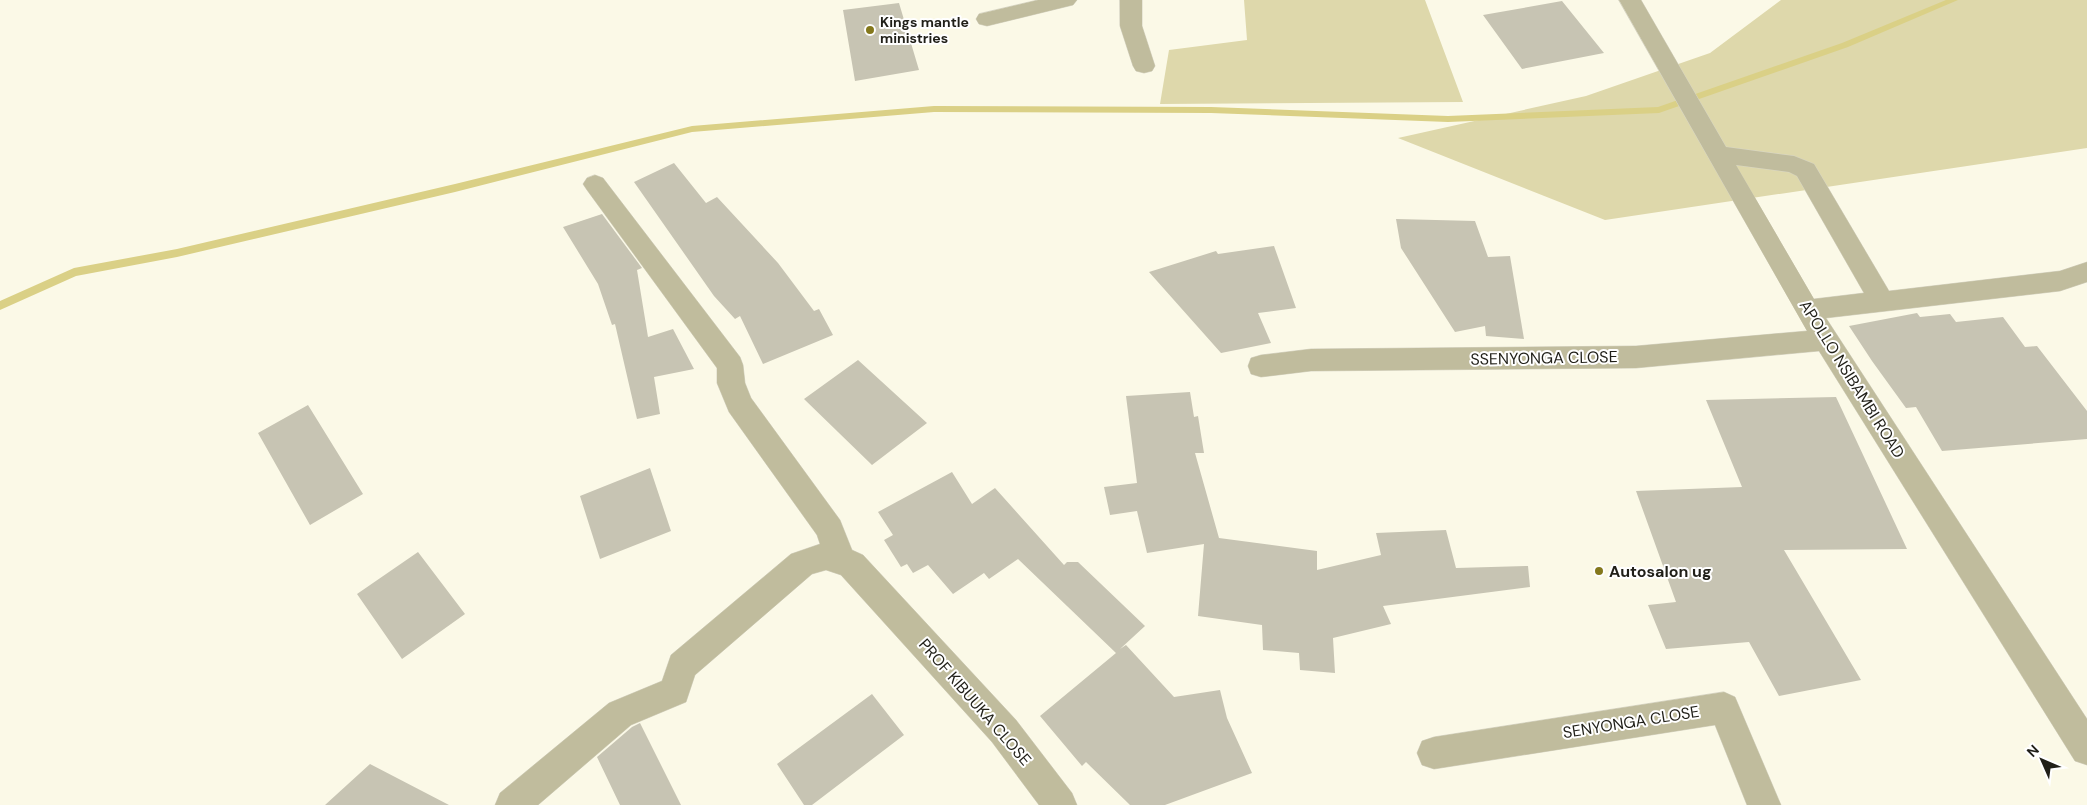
<svg xmlns="http://www.w3.org/2000/svg" width="2087" height="805" font-family="'DM Sans',sans-serif">
<style>
.green{fill:#ded8ab}
.lines{fill:none;stroke-linecap:round;stroke-linejoin:round}
.stream{fill:#dad086;fill-rule:evenodd}
.building{fill:#c7c4b3}
.minor-casing{stroke:#d8d6c6;stroke-width:1}
.minor{fill:#c0bc9d;fill-rule:evenodd}
.poi-dot{fill:#84781c;stroke:#fff;stroke-width:2}
.labels{text-anchor:middle;dominant-baseline:central;stroke-width:4;stroke-linejoin:round;paint-order:stroke}
.far-poi-label{font-size:14px;font-weight:bold;fill:#201f18;stroke:#fff;text-anchor:start}
.street-label{font-size:16px;fill:#201f18;stroke:#fff}
.poi-label{font-size:16px;font-weight:bold;fill:#201f18;stroke:#fff;text-anchor:start}
</style>
<rect width="100%" height="100%" fill="#fbf9e7"/>
<path class="green" d="M 1244,0 L 1425,0 L 1463,102 L 1160,104 L 1169,50 L 1247,40 Z
M 1781,0 L 2087,0 L 2087,148 L 1605,220 L 1398,138 L 1586,96 L 1710,53 Z"/>
<g class="lines">
<path class="stream" d="M 1946,0 L 1958,0 L 1848,47 L 1659,113 L 1448,122 L 1211,113 L 934,112 L 692,132 L 455,192 L 177,257 L 76,276 L 0,310 L 0,301 L 74,268 L 177,249 L 455,184 L 692,126 L 934,106 L 1211,107 L 1448,116 L 1658,107 L 1842,43 Z"/>
</g>
<path class="building" d="M 1562,1 L 1604,53 L 1522,69 L 1483,15 Z
M 899,3 L 919,70 L 855,81 L 843,10 Z
M 674,163 L 706,203 L 717,197 L 778,263 L 814,311 L 819,309 L 833,335 L 763,364 L 740,316 L 735,319 L 714,296 L 634,182 Z
M 602,214 L 642,268 L 637,270 L 648,337 L 673,329 L 694,369 L 654,377 L 660,414 L 637,419 L 615,324 L 612,325 L 598,284 L 563,227 Z
M 1396,219 L 1475,221 L 1488,257 L 1510,256 L 1524,339 L 1486,336 L 1485,326 L 1455,332 L 1401,248 Z
M 1274,246 L 1296,308 L 1258,313 L 1271,343 L 1221,353 L 1149,272 L 1216,251 L 1218,254 Z
M 1917,313 L 1920,317 L 1950,314 L 1956,322 L 2003,317 L 2025,347 L 2037,346 L 2087,411 L 2087,439 L 1942,451 L 1916,407 L 1906,408 L 1872,361 L 1849,326 Z
M 858,360 L 927,423 L 872,465 L 804,399 Z
M 1190,392 L 1194,417 L 1198,416 L 1204,453 L 1195,453 L 1219,538 L 1317,551 L 1317,570 L 1381,555 L 1376,533 L 1446,530 L 1456,568 L 1528,566 L 1530,587 L 1383,606 L 1391,624 L 1333,638 L 1335,673 L 1300,670 L 1299,653 L 1263,650 L 1262,625 L 1198,616 L 1204,544 L 1147,553 L 1137,511 L 1110,515 L 1104,487 L 1137,483 L 1126,396 Z
M 1836,397 L 1907,549 L 1784,550 L 1861,680 L 1779,696 L 1749,642 L 1666,649 L 1648,605 L 1676,602 L 1636,491 L 1742,487 L 1706,400 Z
M 308,405 L 363,494 L 310,525 L 258,433 Z
M 650,468 L 671,531 L 600,559 L 580,496 Z
M 952,472 L 972,504 L 995,488 L 1064,565 L 1067,562 L 1078,562 L 1145,626 L 1120,649 L 1126,645 L 1174,697 L 1220,690 L 1227,718 L 1252,773 L 1165,805 L 1130,805 L 1086,762 L 1082,766 L 1040,716 L 1116,653 L 1018,559 L 989,579 L 984,573 L 953,594 L 928,565 L 913,573 L 907,564 L 901,567 L 884,540 L 893,535 L 878,512 Z
M 418,552 L 465,614 L 402,659 L 357,594 Z
M 872,694 L 904,735 L 812,805 L 804,805 L 777,764 Z
M 640,723 L 681,805 L 620,805 L 597,757 L 632,727 Z
M 370,764 L 449,805 L 325,805 Z"/>
<g class="lines">
<defs>
<path id="minor" d="M 1038,0 L 1077,0 L 1073,5 L 987,26 L 979,24 L 976,19 L 979,14 Z
M 1120,0 L 1142,0 L 1142,26 L 1155,66 L 1152,71 L 1144,73 L 1136,71 L 1133,66 L 1120,26 Z
M 1619,0 L 1641,0 L 1726,147 L 1794,156 L 1814,164 L 1889,291 L 2060,271 L 2087,262 L 2087,282 L 2060,291 L 1826,318 L 2087,719 L 2087,765 L 2075,761 L 1819,351 L 1636,368 L 1311,371 L 1261,377 L 1251,374 L 1248,366 L 1251,358 L 1261,355 L 1311,349 L 1636,346 L 1807,331 ZM 1736,165 L 1789,172 L 1797,176 L 1864,293 L 1814,299 Z
M 595,175 L 603,178 L 740,357 L 743,365 L 745,383 L 751,398 L 840,520 L 852,550 L 863,555 L 1016,720 L 1072,793 L 1077,805 L 1039,805 L 992,742 L 841,575 L 826,570 L 812,574 L 695,675 L 686,702 L 631,725 L 538,805 L 495,805 L 500,793 L 609,703 L 662,681 L 671,655 L 791,554 L 820,544 L 817,535 L 729,412 L 717,383 L 717,368 L 587,190 L 583,184 L 587,178 Z
M 1724,692 L 1735,697 L 1781,805 L 1747,805 L 1715,725 L 1434,769 L 1422,765 L 1417,753 L 1422,741 L 1434,737 Z"/>
</defs>
<use href="#minor" class="minor-casing"/>
<use href="#minor" class="minor"/>
</g>
<g class="poi-dot">
<circle cx="870" cy="30" r="5"/>
<circle cx="1599" cy="571" r="5"/>
</g>
<g class="labels">
<g class="far-poi-label">
<text x="880" y="22">Kings mantle<tspan x="880" dy="16">ministries</tspan></text>
</g>
<g class="street-label">
<text transform="translate(1544 358) rotate(-1)">SSENYONGA CLOSE</text>
<text transform="translate(1852 379) rotate(58)">APOLLO NSIBAMBI ROAD</text>
<text transform="translate(975 702) rotate(49)">PROF KIBUUKA CLOSE</text>
<text transform="translate(1631 722) rotate(-9)">SENYONGA CLOSE</text>
</g>
<g class="poi-label">
<text x="1609" y="571">Autosalon ug</text>
</g>
</g>
<g transform="translate(2042 760) rotate(315)" stroke="#ffffff" stroke-width="4" paint-order="stroke">
<path d="M0-4L9 19L0 12L-9 19Z" fill="#201f18"/>
<text y="-8" font-size="14" font-weight="bold" text-anchor="middle" fill="#201f18">N</text>
</g>
</svg>
